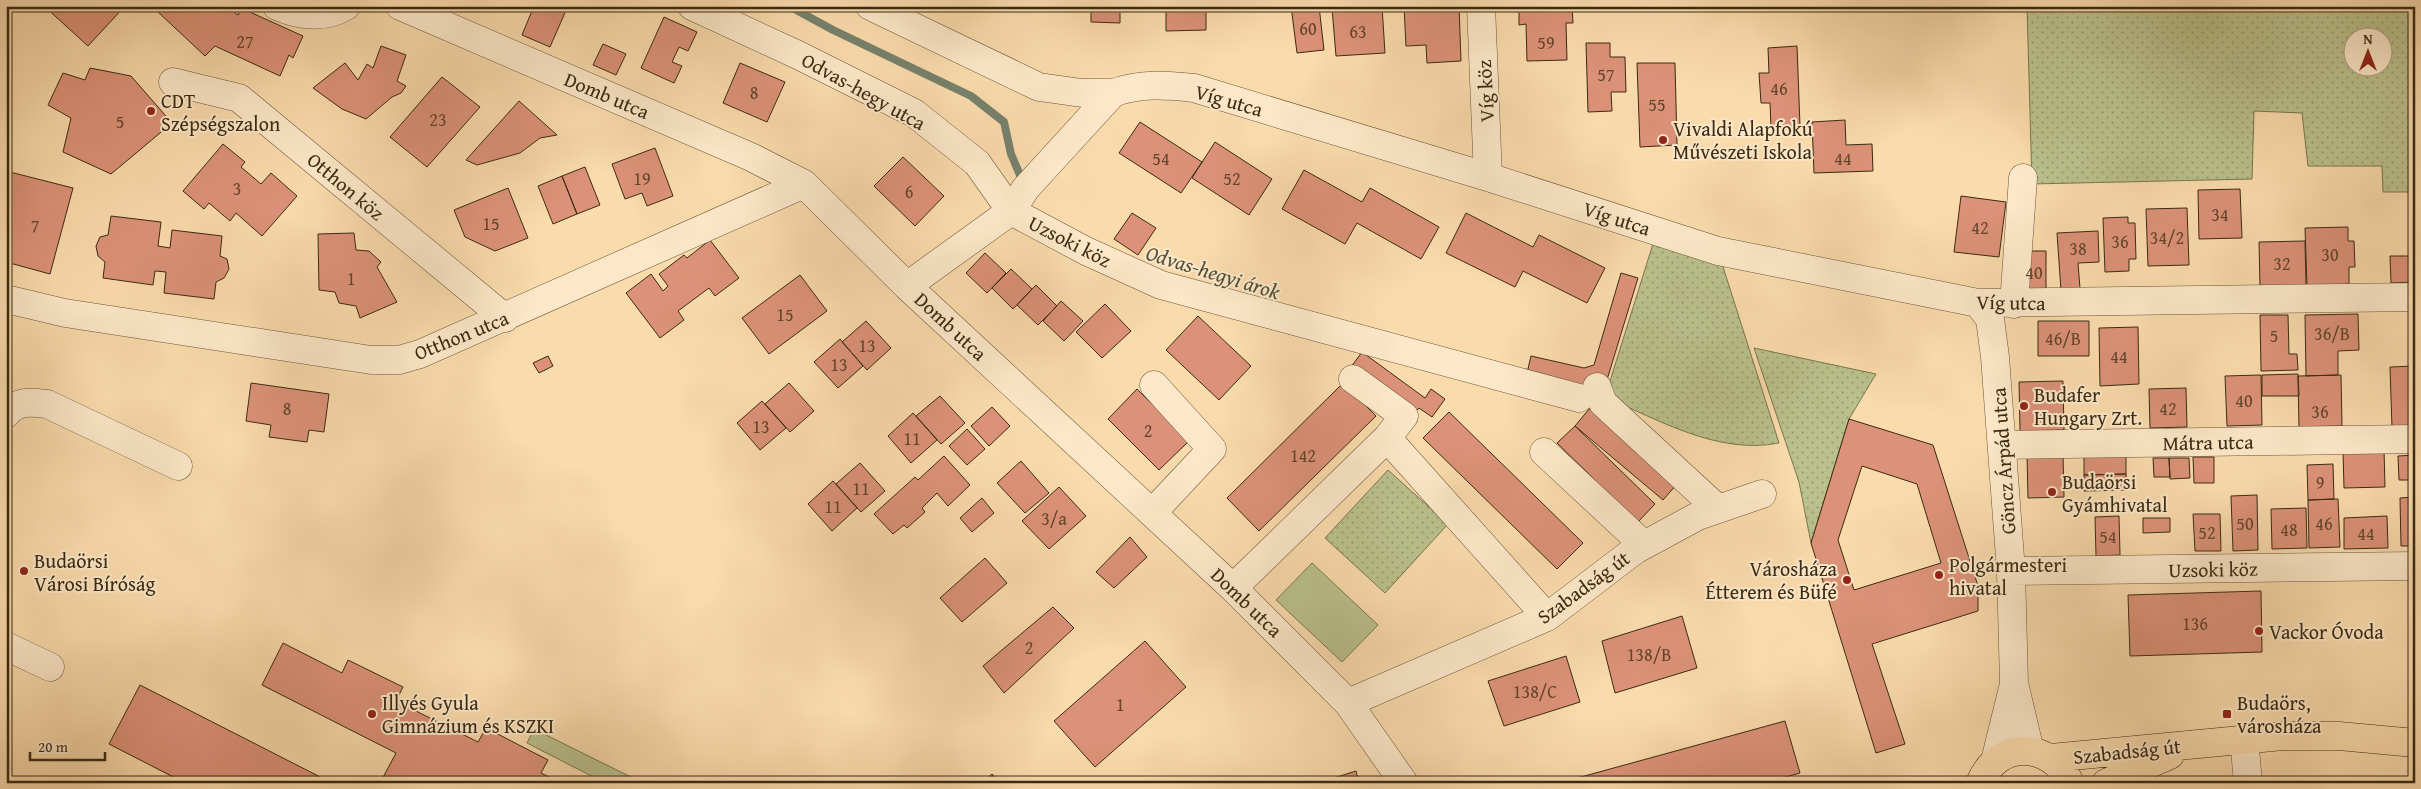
<svg xmlns="http://www.w3.org/2000/svg" width="2421" height="789" font-family="'Gentium Book Plus',serif">
<style>
.green{fill:url(#green-dots);stroke:#7a7650;fill-rule:evenodd}
.pitch{fill:#bac18c;stroke:#7a7650}
.lines{fill:none;stroke-linecap:round;stroke-linejoin:round}
.stream{stroke:#77816c;stroke-width:8}
.building{fill:#dc9278;stroke:#3a2a14;fill-rule:evenodd}
.minor-casing{stroke:#6a563a;stroke-width:29}
.major-casing{stroke:#3a2a14;stroke-width:29}
.minor{stroke:#fce8c9;stroke-width:28}
.major{stroke:#fadbac;stroke-width:28}
.poi-dot{fill:#8f2418;stroke:#fce8c9;stroke-width:2}
.labels{text-anchor:middle;dominant-baseline:central;stroke-width:4;stroke-linejoin:round;paint-order:stroke}
.number-label{font-size:18px;fill:#62442d}
.street-label{font-size:20px;fill:#3a2a14;stroke:#fce8c9}
.poi-label{font-size:20px;fill:#3a2a14;stroke:#fce8c9;text-anchor:start}
.water-label{font-size:21px;font-style:italic;fill:#534e39;stroke:#fce8c9}
</style>
<defs>
<pattern id="green-dots" width="8" height="8" patternUnits="userSpaceOnUse" patternTransform="scale(1.25)"><rect width="8" height="8" fill="#bac18c"/><path d="M2 2h.1M6 6h.1" fill="none" stroke="#989d71" stroke-width="1.8" stroke-linecap="round"/></pattern>
</defs>
<rect width="100%" height="100%" fill="#fadbac"/>
<filter id="stains"><feTurbulence type="fractalNoise" baseFrequency=".004" numOctaves="4"/><feColorMatrix values="0 0 0 0 .2 0 0 0 0 .09 0 0 0 0 .02 0 0 0 .5 -.17"/></filter>
<radialGradient id="worn" r=".72"><stop offset=".6" stop-color="#630" stop-opacity="0"/><stop offset="1" stop-color="#630" stop-opacity=".3"/></radialGradient>
<path class="green" d="M 2027,6 L 2415,6 L 2415,192 L 2383,192 L 2382,166 L 2308,166 L 2302,113 L 2254,111 L 2252,179 L 2032,184 ZM 2354,38 L 2384,38 L 2384,68 L 2354,68 Z
M 1657,231 L 1718,251 L 1779,443 C 1718,455 1659,420 1605,397 Z
M 1754,348 L 1876,374 L 1849,419 L 1811,543 L 1799,482 Z
M 1388,470 L 1448,524 L 1385,593 L 1325,538 Z"/>
<path class="pitch" d="M 1312,563 L 1378,625 L 1342,662 L 1276,600 Z
M 534,729 L 643,783 L 605,783 L 527,743 Z"/>
<g class="lines">
<path class="stream" d="M 789,6 L 833,30 L 971,96 L 1004,122 L 1011,154 L 1023,182"/>
</g>
<path class="building" d="M 44,6 L 125,6 L 88,46 Z
M 164,6 L 226,6 L 238,15 L 241,8 L 303,36 L 293,58 L 289,55 L 280,76 L 215,46 L 205,56 L 158,12 Z
M 534,6 L 567,8 L 550,47 L 522,35 Z
M 1091,6 L 1120,6 L 1120,23 L 1091,22 Z
M 1166,6 L 1206,6 L 1206,30 L 1166,31 Z
M 1291,6 L 1319,6 L 1324,50 L 1297,53 Z
M 1382,6 L 1385,53 L 1336,56 L 1332,8 Z
M 1404,6 L 1459,6 L 1461,61 L 1427,63 L 1426,45 L 1406,46 Z
M 1519,6 L 1572,6 L 1573,23 L 1566,23 L 1567,60 L 1527,61 L 1526,24 L 1519,25 Z
M 664,17 L 697,32 L 688,51 L 679,47 L 672,62 L 682,66 L 674,83 L 641,68 Z
M 1586,43 L 1610,43 L 1610,57 L 1625,57 L 1626,92 L 1611,92 L 1612,111 L 1588,112 Z
M 603,44 L 626,54 L 616,75 L 593,65 Z
M 381,46 L 406,55 L 397,81 L 406,86 L 401,93 L 392,97 L 366,119 L 342,109 L 313,88 L 345,63 L 358,80 L 367,64 L 373,68 Z
M 1797,46 L 1800,126 L 1771,127 L 1770,103 L 1761,103 L 1759,73 L 1769,73 L 1768,48 Z
M 740,63 L 785,82 L 767,122 L 723,103 Z
M 1637,63 L 1675,63 L 1677,145 L 1640,147 Z
M 90,68 L 131,76 L 172,123 L 111,174 L 63,152 L 71,118 L 48,105 L 63,73 L 85,80 Z
M 442,77 L 480,107 L 427,167 L 390,137 Z
M 519,101 L 557,135 L 540,138 L 520,153 L 477,165 L 466,160 Z
M 1845,120 L 1846,145 L 1872,144 L 1873,171 L 1814,173 L 1812,122 Z
M 1140,122 L 1202,162 L 1181,193 L 1119,153 Z
M 1215,142 L 1272,179 L 1249,215 L 1192,178 Z
M 223,144 L 245,162 L 241,167 L 261,184 L 271,173 L 297,196 L 262,236 L 236,213 L 230,221 L 209,203 L 204,209 L 183,191 Z
M 655,148 L 673,196 L 647,206 L 642,193 L 625,199 L 612,164 Z
M 903,157 L 944,196 L 915,226 L 874,186 Z
M 585,167 L 600,205 L 577,214 L 562,176 Z
M 1304,170 L 1362,202 L 1370,188 L 1439,227 L 1421,259 L 1357,223 L 1345,244 L 1282,209 Z
M 6,171 L 73,188 L 50,274 L 6,262 Z
M 562,176 L 577,214 L 553,224 L 538,186 Z
M 508,188 L 528,238 L 495,251 L 465,237 L 454,210 Z
M 2240,189 L 2242,238 L 2199,239 L 2198,190 Z
M 1961,196 L 2006,202 L 1999,257 L 1954,252 Z
M 2187,208 L 2189,265 L 2148,266 L 2146,209 Z
M 1132,213 L 1156,228 L 1138,255 L 1114,239 Z
M 1466,213 L 1533,247 L 1539,235 L 1605,268 L 1587,303 L 1523,271 L 1515,287 L 1446,253 Z
M 111,216 L 161,222 L 158,246 L 170,248 L 172,230 L 222,236 L 220,256 L 227,259 L 229,269 L 224,278 L 216,282 L 214,299 L 164,293 L 166,272 L 155,271 L 153,285 L 103,278 L 105,262 L 98,256 L 96,246 L 100,237 L 108,235 Z
M 2128,217 L 2128,223 L 2135,223 L 2136,259 L 2129,259 L 2129,271 L 2105,272 L 2103,218 Z
M 2348,227 L 2348,241 L 2354,241 L 2355,267 L 2349,267 L 2349,284 L 2307,286 L 2305,228 Z
M 2098,231 L 2099,262 L 2078,263 L 2080,288 L 2061,290 L 2057,233 Z
M 354,233 L 356,250 L 369,251 L 381,262 L 377,267 L 397,302 L 360,318 L 356,306 L 339,303 L 335,292 L 319,290 L 318,234 Z
M 710,240 L 739,278 L 715,296 L 709,288 L 678,311 L 684,320 L 660,338 L 626,293 L 651,274 L 663,291 L 668,286 L 659,274 L 684,255 L 687,258 Z
M 2305,241 L 2306,285 L 2260,287 L 2259,242 Z
M 2021,251 L 2046,251 L 2046,293 L 2021,293 Z
M 985,253 L 1006,273 L 987,293 L 966,273 Z
M 2390,256 L 2413,256 L 2414,282 L 2391,283 Z
M 1011,269 L 1032,289 L 1013,309 L 992,288 Z
M 1621,273 L 1638,278 L 1606,383 L 1587,389 L 1526,377 L 1531,356 L 1584,368 L 1594,365 Z
M 800,275 L 827,311 L 769,354 L 742,318 Z
M 1036,285 L 1057,306 L 1038,325 L 1017,305 Z
M 1061,301 L 1083,321 L 1064,341 L 1043,321 Z
M 1105,304 L 1131,331 L 1102,358 L 1076,332 Z
M 2358,314 L 2359,350 L 2338,351 L 2338,375 L 2306,376 L 2305,315 Z
M 2260,315 L 2288,315 L 2289,354 L 2297,354 L 2298,370 L 2261,371 Z
M 1198,316 L 1251,366 L 1219,400 L 1166,350 Z
M 866,321 L 891,348 L 867,370 L 842,342 Z
M 2038,321 L 2089,321 L 2089,356 L 2038,356 Z
M 2138,327 L 2139,384 L 2100,386 L 2099,328 Z
M 840,339 L 863,366 L 838,388 L 814,362 Z
M 1362,352 L 1425,398 L 1431,389 L 1445,399 L 1432,417 L 1419,408 L 1414,413 L 1351,367 Z
M 548,356 L 553,366 L 539,373 L 533,363 Z
M 2415,366 L 2415,427 L 2392,428 L 2390,367 Z
M 2298,374 L 2299,396 L 2262,396 L 2262,375 Z
M 2261,375 L 2262,425 L 2227,426 L 2225,376 Z
M 2341,375 L 2342,426 L 2299,427 L 2298,376 Z
M 2063,381 L 2064,430 L 2020,431 L 2019,382 Z
M 251,383 L 329,394 L 324,432 L 309,430 L 307,442 L 269,437 L 271,425 L 246,421 Z
M 789,383 L 814,411 L 790,432 L 765,404 Z
M 1343,383 L 1376,416 L 1259,531 L 1227,498 Z
M 2186,388 L 2187,427 L 2150,428 L 2149,389 Z
M 1137,389 L 1189,441 L 1159,470 L 1108,419 Z
M 940,396 L 965,423 L 941,444 L 916,416 Z
M 762,401 L 786,428 L 760,450 L 737,423 Z
M 992,407 L 1010,426 L 989,446 L 971,426 Z
M 1590,408 L 1678,483 L 1663,500 L 1575,426 Z
M 1449,412 L 1583,543 L 1557,569 L 1423,438 Z
M 913,413 L 937,440 L 911,463 L 888,436 Z
M 1849,419 L 1933,445 L 1978,586 L 1978,611 L 1872,644 L 1905,744 L 1876,753 L 1811,543 ZM 1862,466 L 1917,484 L 1941,563 L 1854,590 L 1838,540 Z
M 1575,426 L 1655,504 L 1638,522 L 1557,443 Z
M 967,429 L 985,449 L 967,465 L 949,446 Z
M 2384,449 L 2385,487 L 2344,488 L 2343,451 Z
M 2126,454 L 2126,474 L 2084,475 L 2084,456 Z
M 2063,455 L 2064,497 L 2028,498 L 2027,456 Z
M 2415,455 L 2415,480 L 2399,480 L 2398,456 Z
M 944,456 L 970,485 L 948,506 L 937,493 L 922,508 L 925,512 L 907,528 L 904,525 L 893,534 L 874,514 L 915,477 L 918,480 Z
M 2193,457 L 2214,457 L 2214,483 L 2194,483 Z
M 2153,458 L 2169,458 L 2170,477 L 2154,477 Z
M 2169,458 L 2189,458 L 2190,478 L 2170,479 Z
M 1021,461 L 1049,493 L 1025,513 L 997,483 Z
M 860,463 L 885,491 L 861,512 L 836,484 Z
M 2333,464 L 2334,499 L 2308,500 L 2307,465 Z
M 2126,474 L 2127,490 L 2084,491 L 2084,475 Z
M 833,481 L 857,508 L 832,531 L 808,504 Z
M 1059,487 L 1086,516 L 1049,549 L 1022,521 Z
M 2257,495 L 2258,550 L 2233,551 L 2231,496 Z
M 2415,497 L 2415,546 L 2401,546 L 2400,498 Z
M 982,498 L 994,513 L 972,532 L 960,518 Z
M 2338,499 L 2340,547 L 2309,548 L 2308,500 Z
M 2306,508 L 2307,548 L 2272,549 L 2271,509 Z
M 2193,514 L 2220,514 L 2221,551 L 2195,551 Z
M 2119,516 L 2120,555 L 2096,556 L 2095,517 Z
M 2387,516 L 2388,548 L 2344,549 L 2344,518 Z
M 2143,518 L 2170,518 L 2170,532 L 2143,533 Z
M 1130,537 L 1147,557 L 1114,588 L 1096,572 Z
M 985,558 L 1007,583 L 962,622 L 940,598 Z
M 2261,591 L 2262,652 L 2130,656 L 2128,595 Z
M 1053,607 L 1074,628 L 1004,693 L 983,666 Z
M 1682,616 L 1697,668 L 1615,693 L 1602,641 Z
M 1145,641 L 1186,687 L 1095,767 L 1054,721 Z
M 283,643 L 342,673 L 348,660 L 403,687 L 396,701 L 478,742 L 486,728 L 548,760 L 541,773 L 561,783 L 380,783 L 396,753 L 262,685 Z
M 1566,656 L 1580,702 L 1504,726 L 1488,681 Z
M 140,685 L 332,783 L 185,783 L 109,744 Z
M 1785,721 L 1800,773 L 1764,783 L 1559,783 Z
M 1356,771 L 1359,783 L 1318,783 Z
M 992,774 L 1000,783 L 982,783 Z"/>
<g class="lines">
<defs>
<path id="minor" d="M 277,6 C 299,16 325,19 346,6
M 400,6 L 751,157 L 804,184 L 907,286 L 1233,588 L 1348,703 L 1404,783
M 692,6 L 798,55 L 914,113 L 977,163 L 1011,211 L 1086,251 L 1161,285 L 1579,398
M 870,6 L 1039,87 L 1082,93 L 1113,93
M 1481,6 L 1488,177
M 173,82 L 239,98 L 505,318
M 907,286 L 1011,211 L 1026,188 L 1113,93 C 1140,83 1166,85 1194,88 L 1488,177 L 1718,251 L 1978,303 L 2415,297
M 6,299 L 65,313 L 371,360 L 399,360 L 420,354 L 804,184
M 1978,303 L 1990,319 L 1995,357 L 2011,571 L 2014,683 L 2030,751
M 2014,304 L 2023,178
M 1353,379 L 1404,416 L 1387,438
M 1597,387 L 1603,403 L 1718,509
M 6,414 C 17,400 31,402 47,404 L 178,466
M 2002,445 L 2415,439
M 1544,452 L 1644,545
M 1152,513 L 1212,449 L 1154,385
M 2011,571 L 2415,566
M 1233,588 L 1387,438 L 1547,617
M 6,646 L 50,667
M 1348,703 L 1547,617 L 1635,550 L 1698,516 L 1762,494
M 2244,738 L 2248,783
M 1995,761 L 2014,684"/>
<path id="major" d="M 2051,758 L 2283,736 L 2339,736 L 2415,743
M 1980,783 C 1998,739 2052,742 2070,783
M 2106,783 L 2170,755"/>
</defs>
<use href="#minor" class="minor-casing"/>
<use href="#major" class="major-casing"/>
<use href="#minor" class="minor"/>
<use href="#major" class="major"/>
</g>
<g class="poi-dot">
<circle cx="151" cy="111" r="5"/>
<circle cx="1663" cy="140" r="5"/>
<circle cx="2024" cy="406" r="5"/>
<circle cx="2052" cy="492" r="5"/>
<circle cx="24" cy="571" r="5"/>
<circle cx="1939" cy="575" r="5"/>
<circle cx="1847" cy="580" r="5"/>
<circle cx="2259" cy="631" r="5"/>
<circle cx="372" cy="714" r="5"/>
<rect x="2222" y="709" width="10" height="10" rx="2.5"/>
</g>
<g class="labels">
<g class="number-label">
<text x="1308" y="28">60</text>
<text x="1358" y="31">63</text>
<text x="245" y="41">27</text>
<text x="1546" y="42">59</text>
<text x="1606" y="74">57</text>
<text x="1779" y="88">46</text>
<text x="754" y="92">8</text>
<text x="1657" y="104">55</text>
<text x="438" y="119">23</text>
<text x="120" y="121">5</text>
<text x="1161" y="158">54</text>
<text x="1843" y="158">44</text>
<text x="642" y="178">19</text>
<text x="1232" y="178">52</text>
<text x="237" y="188">3</text>
<text x="909" y="191">6</text>
<text x="2220" y="214">34</text>
<text x="491" y="223">15</text>
<text x="35" y="225">7</text>
<text x="1980" y="227">42</text>
<text x="2167" y="237">34/2</text>
<text x="2120" y="241">36</text>
<text x="2078" y="248">38</text>
<text x="2330" y="254">30</text>
<text x="2282" y="263">32</text>
<text x="2034" y="272">40</text>
<text x="351" y="278">1</text>
<text x="785" y="314">15</text>
<text x="2332" y="333">36/B</text>
<text x="2274" y="335">5</text>
<text x="2063" y="338">46/B</text>
<text x="867" y="345">13</text>
<text x="2119" y="356">44</text>
<text x="839" y="364">13</text>
<text x="2244" y="400">40</text>
<text x="287" y="408">8</text>
<text x="2168" y="408">42</text>
<text x="2320" y="411">36</text>
<text x="761" y="426">13</text>
<text x="1148" y="430">2</text>
<text x="912" y="438">11</text>
<text x="1303" y="455">142</text>
<text x="2320" y="482">9</text>
<text x="861" y="488">11</text>
<text x="833" y="506">11</text>
<text x="1054" y="518">3/a</text>
<text x="2245" y="523">50</text>
<text x="2324" y="523">46</text>
<text x="2289" y="529">48</text>
<text x="2207" y="532">52</text>
<text x="2366" y="533">44</text>
<text x="2108" y="536">54</text>
<text x="2195" y="623">136</text>
<text x="1029" y="647">2</text>
<text x="1649" y="654">138/B</text>
<text x="1535" y="691">138/C</text>
<text x="1120" y="704">1</text>
</g>
<g class="street-label">
<text transform="translate(864 91) rotate(29)">Odvas-hegy utca</text>
<text transform="translate(1485 91) rotate(-93)">Víg köz</text>
<text transform="translate(607 95) rotate(23)">Domb utca</text>
<text transform="translate(1229 100) rotate(16)">Víg utca</text>
<text transform="translate(346 186) rotate(40)">Otthon köz</text>
<text transform="translate(1617 218) rotate(18)">Víg utca</text>
<text transform="translate(1070 241) rotate(27)">Uzsoki köz</text>
<text transform="translate(2011 302) rotate(1)">Víg utca</text>
<text transform="translate(951 326) rotate(43)">Domb utca</text>
<text transform="translate(461 335) rotate(-22)">Otthon utca</text>
<text transform="translate(2208 442) rotate(-1)">Mátra utca</text>
<text transform="translate(2003 461) rotate(-94)">Göncz Árpád utca</text>
<text transform="translate(2213 569) rotate(-1)">Uzsoki köz</text>
<text transform="translate(1583 587) rotate(-36)">Szabadság út</text>
<text transform="translate(1247 602) rotate(44)">Domb utca</text>
<text transform="translate(2127 751) rotate(-6)">Szabadság út</text>
</g>
<g class="poi-label">
<text x="161" y="100">CDT<tspan x="161" dy="23">Szépségszalon</tspan></text>
<text x="1673" y="128">Vivaldi Alapfokú<tspan x="1673" dy="23">Művészeti Iskola</tspan></text>
<text x="2034" y="394">Budafer<tspan x="2034" dy="23">Hungary Zrt.</tspan></text>
<text x="2062" y="481">Budaörsi<tspan x="2062" dy="23">Gyámhivatal</tspan></text>
<text x="34" y="560">Budaörsi<tspan x="34" dy="23">Városi Bíróság</tspan></text>
<text x="1949" y="564">Polgármesteri<tspan x="1949" dy="23">hivatal</tspan></text>
<text x="1837" y="568" text-anchor="end">Városháza<tspan x="1837" dy="23">Étterem és Büfé</tspan></text>
<text x="2269" y="631">Vackor Óvoda</text>
<text x="382" y="702">Illyés Gyula<tspan x="382" dy="23">Gimnázium és KSZKI</tspan></text>
<text x="2237" y="702">Budaörs,<tspan x="2237" dy="23">városháza</tspan></text>
</g>
<g class="water-label">
<text transform="translate(1213 272) rotate(17)">Odvas-hegyi árok</text>
</g>
</g>
<rect width="2421" height="789" fill="none" stroke="#fadbac" stroke-width="25"/>
<rect x="8" y="8" width="2406" height="774" fill="none" stroke="#3a2a14" stroke-width="2.5"/>
<rect x="12" y="12" width="2396" height="764" fill="none" stroke="#3a2a14"/>
<g transform="translate(2368 52)"><circle r="24" fill="#fce8c9" stroke="#ae9c81"/>
<path d="M0-4L9 19L0 12L-9 19Z" fill="#8f2418"/>
<text y="-8" font-size="14" font-weight="bold" text-anchor="middle" fill="#3a2a14">N</text>
</g>
<path d="M30 752v8h75v-8" fill="none" stroke="#3a2a14" stroke-width="2.5"/>
<text x="38" y="752" font-size="15" fill="#3a2a14" stroke="#fce8c9" stroke-width="4" paint-order="stroke">20 m</text>
<rect width="100%" height="100%" filter="url(#stains)"/>
<rect width="100%" height="100%" fill="url(#worn)"/>
</svg>
